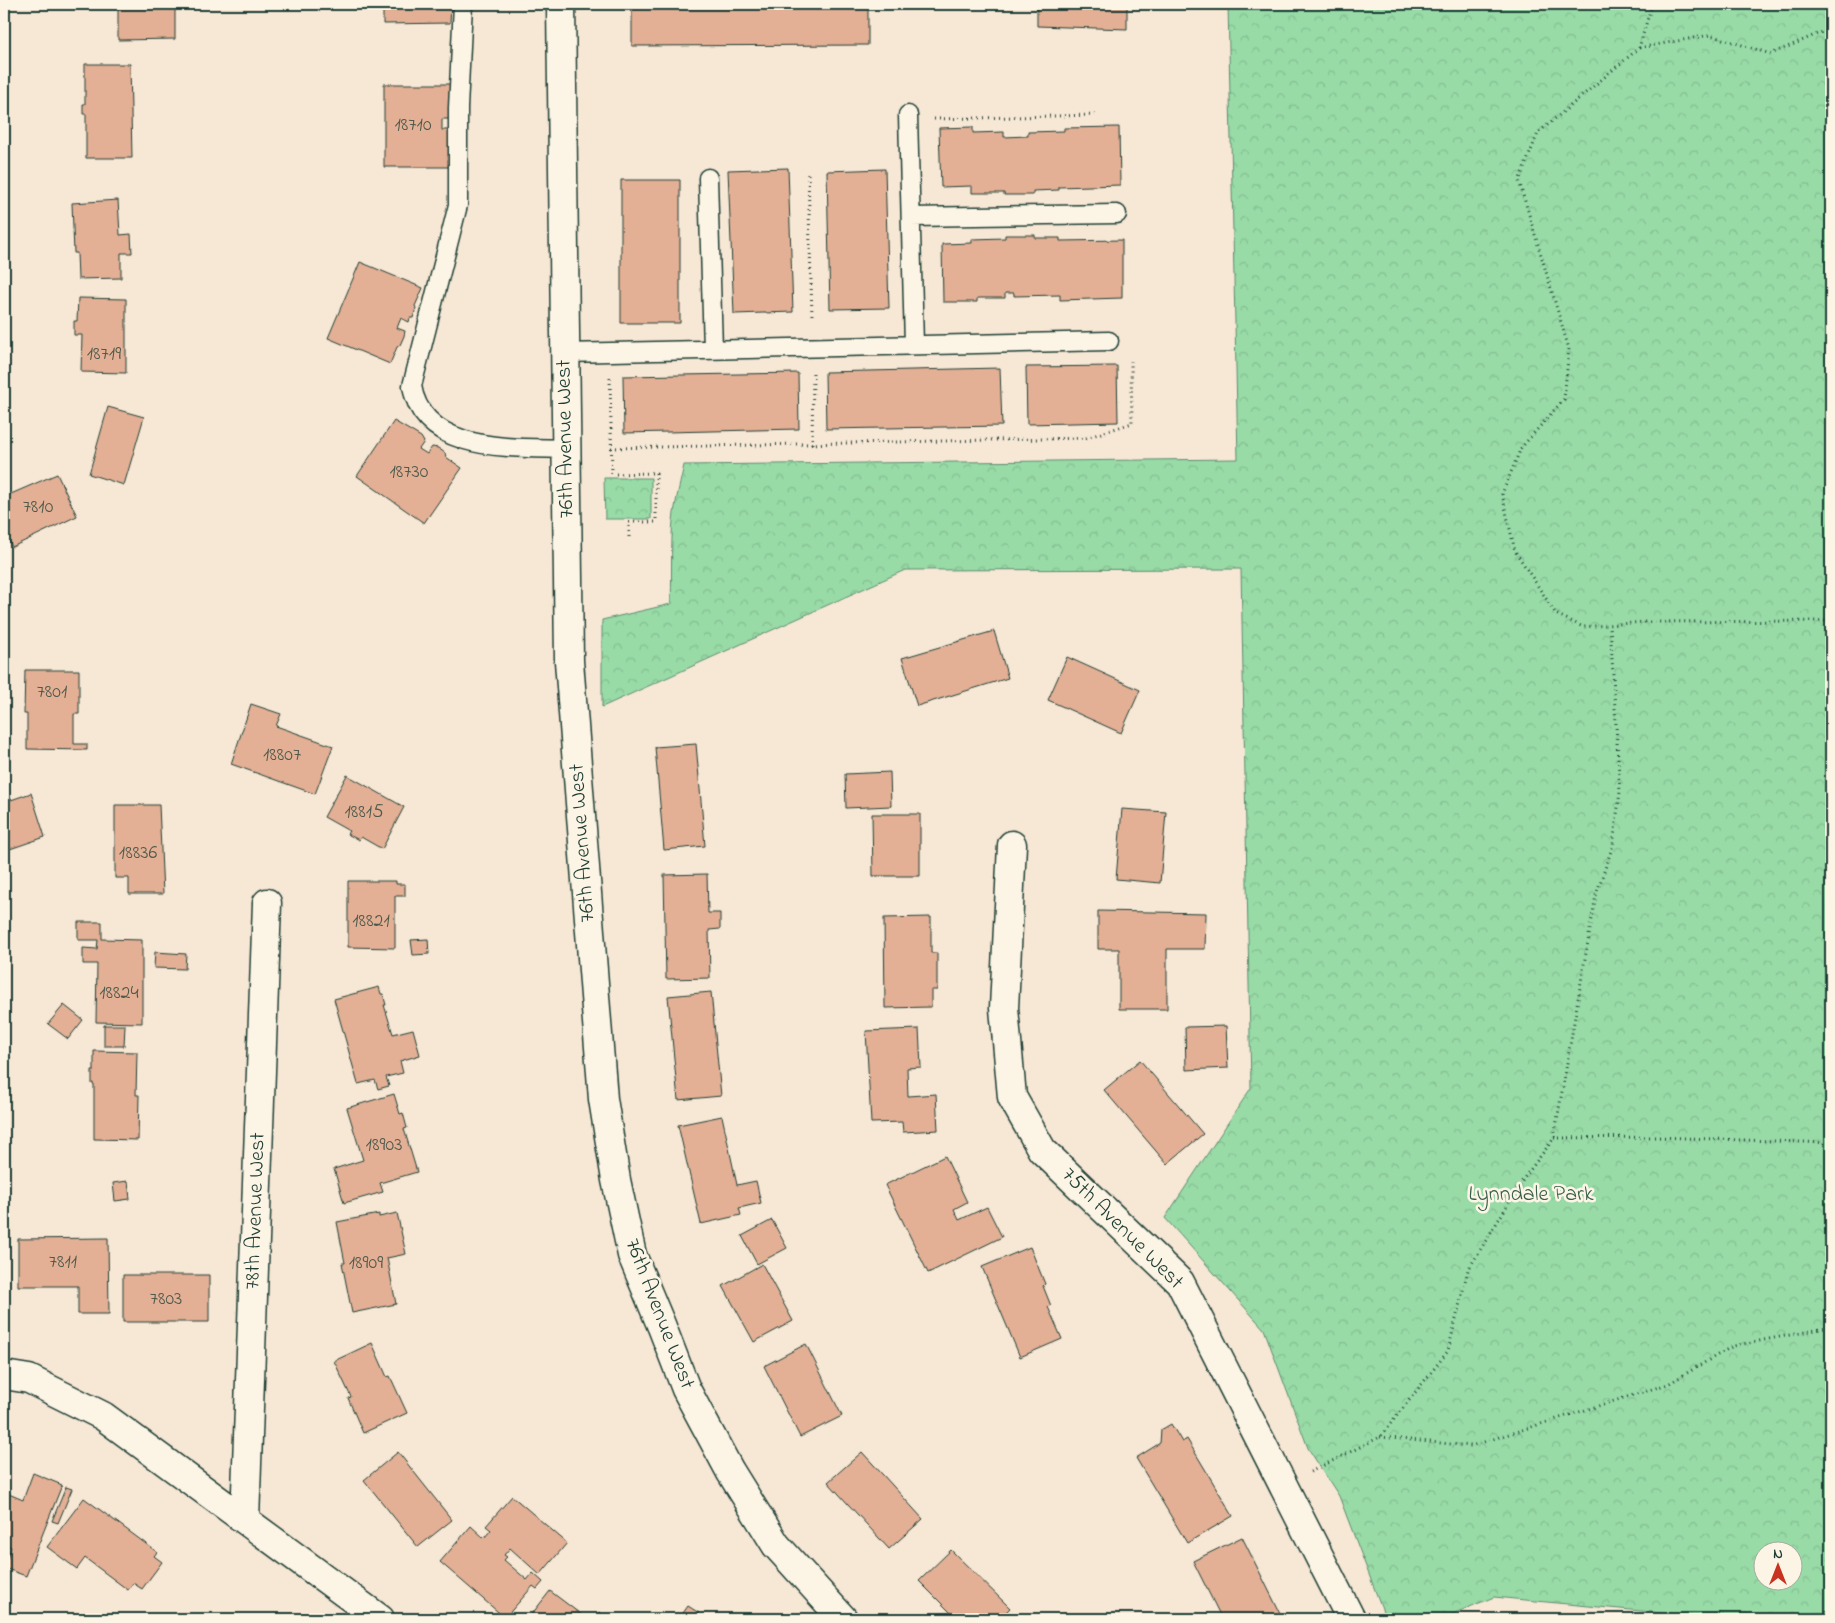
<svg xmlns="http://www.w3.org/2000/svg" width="1835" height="1623" font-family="'Indie Flower',sans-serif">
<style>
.forest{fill:url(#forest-crowns);stroke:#5c8c6e;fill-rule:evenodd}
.building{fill:#e3b095;stroke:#1f3d34}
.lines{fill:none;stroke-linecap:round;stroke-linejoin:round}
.service-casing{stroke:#1f3d34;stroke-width:21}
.minor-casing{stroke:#1f3d34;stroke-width:31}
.tertiary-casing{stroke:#1f3d34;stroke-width:31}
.path{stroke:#1f3d34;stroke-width:3;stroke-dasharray:1 4;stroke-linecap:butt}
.service{stroke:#fcf5e5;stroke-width:18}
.minor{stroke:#fcf5e5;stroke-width:28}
.tertiary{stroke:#fcf5e5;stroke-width:28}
.labels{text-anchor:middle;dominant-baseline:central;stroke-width:5;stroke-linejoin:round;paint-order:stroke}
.number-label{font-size:20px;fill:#505a4c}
.street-label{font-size:22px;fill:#1f3d34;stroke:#fcf5e5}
.park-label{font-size:22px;fill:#375d4b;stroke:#fcf5e5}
</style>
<defs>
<pattern id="forest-crowns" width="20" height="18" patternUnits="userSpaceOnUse" patternTransform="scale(1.25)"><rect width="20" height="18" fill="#98dba7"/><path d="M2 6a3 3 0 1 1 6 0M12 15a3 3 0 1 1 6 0" fill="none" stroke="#83bd90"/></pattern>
</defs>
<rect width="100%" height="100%" fill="#f7e7d5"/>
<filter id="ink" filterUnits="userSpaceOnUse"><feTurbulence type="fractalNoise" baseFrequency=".02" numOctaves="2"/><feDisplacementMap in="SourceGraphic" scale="10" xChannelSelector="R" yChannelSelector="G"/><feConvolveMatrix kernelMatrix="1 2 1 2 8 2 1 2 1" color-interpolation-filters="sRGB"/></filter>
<g filter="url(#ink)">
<path class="forest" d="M 1228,4 L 1831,4 L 1831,1619 L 1725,1619 L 1494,1597 L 1440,1619 L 1386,1619 L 1339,1496 L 1308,1448 L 1264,1329 L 1165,1218 L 1251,1088 L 1241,569 L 905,570 L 602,707 L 602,620 L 671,604 C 672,582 671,560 672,538 C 672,513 679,489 684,465 L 1238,459 ZM 1762,1550 L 1792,1550 L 1792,1580 L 1762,1580 Z
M 604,478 L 651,478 L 651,519 L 605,519 Z"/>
<path class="building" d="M 118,4 L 156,4 L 156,9 L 175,9 L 175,39 L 118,40 Z
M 383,4 L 451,4 L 450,23 L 383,24 Z
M 632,4 L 868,4 L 868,45 L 632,46 Z
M 1037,4 L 1127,4 L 1127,29 L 1037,26 Z
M 85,64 L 130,64 L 132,158 L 86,158 L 86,114 L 83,114 L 83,104 L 85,104 Z
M 384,84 L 451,84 L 451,119 L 442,119 L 442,130 L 449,130 L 451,167 L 384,167 Z
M 973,127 L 973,133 L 1004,132 L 1004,137 L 1028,136 L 1028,132 L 1064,131 L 1064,128 L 1119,127 L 1120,185 L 1059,187 L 1059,190 L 1033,191 L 1033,195 L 1004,195 L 1004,193 L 972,193 L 972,186 L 941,187 L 939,128 Z
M 788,168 L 793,312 L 734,314 L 728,170 Z
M 885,169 L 889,308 L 830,309 L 827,171 Z
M 621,180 L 680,180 L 680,323 L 621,323 Z
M 118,200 L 120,235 L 131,234 L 132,253 L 121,253 L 121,278 L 78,279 L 77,253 L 74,253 L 72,203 Z
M 1005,235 L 1035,235 L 1035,238 L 1060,238 L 1060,241 L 1122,240 L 1122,298 L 1060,300 L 1060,295 L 1014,296 L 1014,293 L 1005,293 L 1005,298 L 977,298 L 977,302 L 943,302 L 942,244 L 972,243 L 972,239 L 1005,238 Z
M 360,262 L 423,288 L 415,306 L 416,308 L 413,318 L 410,318 L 409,322 L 401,318 L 397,328 L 405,331 L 404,336 L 400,345 L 397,347 L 390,364 L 328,338 Z
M 78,298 L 126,299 L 126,373 L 81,372 L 82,335 L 74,335 L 74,321 L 77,321 Z
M 1117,366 L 1118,422 L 1027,424 L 1026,367 Z
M 1000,368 L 1002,426 L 826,429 L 825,372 Z
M 798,373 L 799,429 L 624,433 L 623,376 Z
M 108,407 L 144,417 L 124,485 L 89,474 Z
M 394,421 L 421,437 L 424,442 L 419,449 L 427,454 L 432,447 L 438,448 L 445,453 L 446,457 L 462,468 L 424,523 L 357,476 Z
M 57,474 L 77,516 L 12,547 L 4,530 L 4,497 Z
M 994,631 L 1008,678 L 917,706 L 902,658 Z
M 1067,657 L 1140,690 L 1121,733 L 1048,700 Z
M 25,670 L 79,670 L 79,714 L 74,714 L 74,744 L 87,744 L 87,750 L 27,749 L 27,714 L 24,714 Z
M 251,704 L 281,714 L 276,726 L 333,746 L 315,794 L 231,764 Z
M 696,744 L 705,846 L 664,850 L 655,747 Z
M 890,772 L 891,806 L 846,808 L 845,774 Z
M 347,775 L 404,807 L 382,849 L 361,837 L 359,840 L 347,834 L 349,831 L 324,817 Z
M 31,793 L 45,837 L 4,851 L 4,800 L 10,798 L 11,800 Z
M 115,805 L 159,805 L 163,894 L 129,894 L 129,878 L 115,878 Z
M 1122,809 L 1166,812 L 1160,883 L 1116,879 Z
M 872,814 L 920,814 L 920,876 L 873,876 Z
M 707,874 L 708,913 L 720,913 L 720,929 L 709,930 L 710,978 L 666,979 L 664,875 Z
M 348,881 L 396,881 L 396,884 L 405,884 L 405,896 L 395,896 L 395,948 L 348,947 Z
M 1098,911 L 1206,913 L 1205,949 L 1167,949 L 1167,1009 L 1119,1009 L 1119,949 L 1098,949 Z
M 931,917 L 931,953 L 937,953 L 937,990 L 931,990 L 931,1007 L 885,1008 L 884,918 Z
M 78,922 L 102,922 L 102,939 L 142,940 L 142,1023 L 96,1022 L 97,964 L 83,964 L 83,948 L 97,949 L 98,940 L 78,940 Z
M 428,939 L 429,954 L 413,955 L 411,940 Z
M 155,952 L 186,954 L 185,969 L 154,968 Z
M 379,987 L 381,994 L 383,994 L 386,1005 L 384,1005 L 393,1034 L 413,1029 L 420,1055 L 400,1061 L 403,1073 L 386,1077 L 389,1086 L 378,1089 L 375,1080 L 358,1084 L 334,999 Z
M 711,992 L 721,1096 L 678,1100 L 668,996 Z
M 64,1005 L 83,1020 L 68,1039 L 48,1024 Z
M 104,1025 L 125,1025 L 124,1046 L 104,1046 Z
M 1226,1026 L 1228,1068 L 1186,1070 L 1185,1027 Z
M 919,1029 L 921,1067 L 907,1068 L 908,1096 L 936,1094 L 938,1130 L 903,1132 L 902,1122 L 871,1123 L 866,1031 Z
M 94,1051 L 137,1052 L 136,1095 L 139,1095 L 138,1140 L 94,1139 L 94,1084 L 92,1084 L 92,1071 L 94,1071 Z
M 1140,1060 L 1203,1134 L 1167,1164 L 1104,1090 Z
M 394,1094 L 400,1114 L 403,1113 L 407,1128 L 404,1129 L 417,1172 L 380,1183 L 383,1192 L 344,1203 L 334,1169 L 363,1160 L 347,1108 Z
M 722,1116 L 737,1185 L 756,1181 L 761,1203 L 739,1208 L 741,1215 L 701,1224 L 678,1125 Z
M 945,1156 L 967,1202 L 954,1209 L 959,1220 L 987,1207 L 1002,1237 L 928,1273 L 885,1185 Z
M 128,1181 L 130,1199 L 115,1201 L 113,1183 Z
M 397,1213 L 406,1254 L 387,1258 L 396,1304 L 352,1313 L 342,1263 L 345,1263 L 337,1222 L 379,1214 L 379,1217 Z
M 772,1220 L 787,1248 L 757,1264 L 742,1236 Z
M 108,1238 L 109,1314 L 78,1314 L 78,1286 L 18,1286 L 18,1239 Z
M 1030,1247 L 1045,1284 L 1043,1286 L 1051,1306 L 1048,1307 L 1062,1339 L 1020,1357 L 982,1267 Z
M 762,1264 L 793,1321 L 754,1342 L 723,1286 Z
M 123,1275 L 209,1275 L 209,1322 L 123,1322 Z
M 372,1343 L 387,1377 L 390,1376 L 407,1413 L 363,1433 L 348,1398 L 351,1397 L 334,1361 Z
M 806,1344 L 842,1416 L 800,1437 L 764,1366 Z
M 1171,1424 L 1182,1442 L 1187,1439 L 1233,1516 L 1187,1543 L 1136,1458 L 1160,1443 L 1161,1430 Z
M 398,1452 L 452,1520 L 418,1547 L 364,1480 Z
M 862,1452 L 923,1519 L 889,1549 L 828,1482 Z
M 33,1473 L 62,1485 L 26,1576 L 4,1568 L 11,1547 L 4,1544 L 4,1492 L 23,1500 Z
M 66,1487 L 72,1489 L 58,1523 L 52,1521 Z
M 512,1496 L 567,1543 L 540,1575 L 510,1548 L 504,1555 L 507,1557 L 504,1560 L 527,1580 L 533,1573 L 543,1582 L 537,1589 L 533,1586 L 505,1618 L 440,1562 L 471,1526 L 484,1538 L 491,1530 L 486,1526 Z
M 84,1498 L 157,1552 L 154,1556 L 162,1562 L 142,1589 L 133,1583 L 128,1590 L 85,1558 L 77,1569 L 47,1547 Z
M 1242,1537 L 1283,1619 L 1222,1619 L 1193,1561 Z
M 951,1550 L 1010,1608 L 999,1619 L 957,1619 L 919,1581 Z
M 550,1591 L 587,1619 L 528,1619 Z
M 688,1606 L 699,1613 L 695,1619 L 679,1619 Z
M 599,1612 L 609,1619 L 593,1619 Z"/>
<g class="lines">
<defs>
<path id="service" d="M 463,4 L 458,108 L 458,205 L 412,386 C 423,454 514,447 566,449
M 908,115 L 914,345
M 708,178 L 713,349
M 911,217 L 1117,214
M 565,353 L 1109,341"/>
<path id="minor" d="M 1012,845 L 1004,1008 L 1012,1097 L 1042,1150 L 1180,1282 L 1351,1619
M 4,1375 L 29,1379 L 103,1416 L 380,1619
M 245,1520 L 267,903"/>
<path id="tertiary" d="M 561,4 L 569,661 L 603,1099 L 616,1180 L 632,1255 L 662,1327 L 686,1389 L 730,1471 L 776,1545 L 843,1619"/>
</defs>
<use href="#service" class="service-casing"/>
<use href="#minor" class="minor-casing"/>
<use href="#tertiary" class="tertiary-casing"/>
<path class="path" d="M 1652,4 L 1639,48 L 1538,133 L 1519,181 L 1569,349 L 1564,399 L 1521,448 L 1502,494 L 1515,551 L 1556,614 L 1583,627 L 1644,622 L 1831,621
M 1639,48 L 1710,35 L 1771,54 L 1829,29 L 1831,29
M 934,119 L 1095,115
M 808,174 L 812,316
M 610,378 L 612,474 L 656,473 L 656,522 L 629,522 L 629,540
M 812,444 L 813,372
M 611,448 L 1086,438 L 1132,423 L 1131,361
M 1554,1138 L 1656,1137 L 1831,1143
M 1380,1437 L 1471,1446 L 1668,1384 L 1733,1346 L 1831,1327
M 1310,1472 L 1380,1437 L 1448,1351 L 1468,1270 L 1524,1178 L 1554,1138 L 1596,895 L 1613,845 L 1620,792 L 1610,625"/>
<use href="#service" class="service"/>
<use href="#minor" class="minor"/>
<use href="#tertiary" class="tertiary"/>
</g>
</g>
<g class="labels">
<g class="number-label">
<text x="413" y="125">18710</text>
<text x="104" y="354">18719</text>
<text x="409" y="472">18730</text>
<text x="38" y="507">7810</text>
<text x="52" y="692">7801</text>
<text x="282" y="755">18807</text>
<text x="364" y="812">18815</text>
<text x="138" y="853">18836</text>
<text x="371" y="921">18821</text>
<text x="119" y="993">18824</text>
<text x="384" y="1145">18903</text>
<text x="63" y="1262">7811</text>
<text x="366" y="1263">18909</text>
<text x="166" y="1299">7803</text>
</g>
<g class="street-label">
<text transform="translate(566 439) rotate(-91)">76th Avenue West</text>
<text transform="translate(583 843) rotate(-94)">76th Avenue West</text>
<text transform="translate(256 1211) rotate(-88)">78th Avenue West</text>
<text transform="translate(1122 1229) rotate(45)">75th Avenue West</text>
<text transform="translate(659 1314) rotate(69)">76th Avenue West</text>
</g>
<g class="park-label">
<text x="1531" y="1195">Lynndale Park</text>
</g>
</g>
<rect width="1835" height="1623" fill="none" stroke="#fcf5e5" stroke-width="20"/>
<rect x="10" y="10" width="1815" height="1603" fill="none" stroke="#1f3d34" stroke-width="2" filter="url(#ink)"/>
<g transform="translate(1778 1566)"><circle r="24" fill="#fcf5e5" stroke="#a4ab9e"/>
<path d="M0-4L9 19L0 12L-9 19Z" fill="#c8321e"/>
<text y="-8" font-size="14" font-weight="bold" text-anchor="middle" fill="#1f3d34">N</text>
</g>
</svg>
